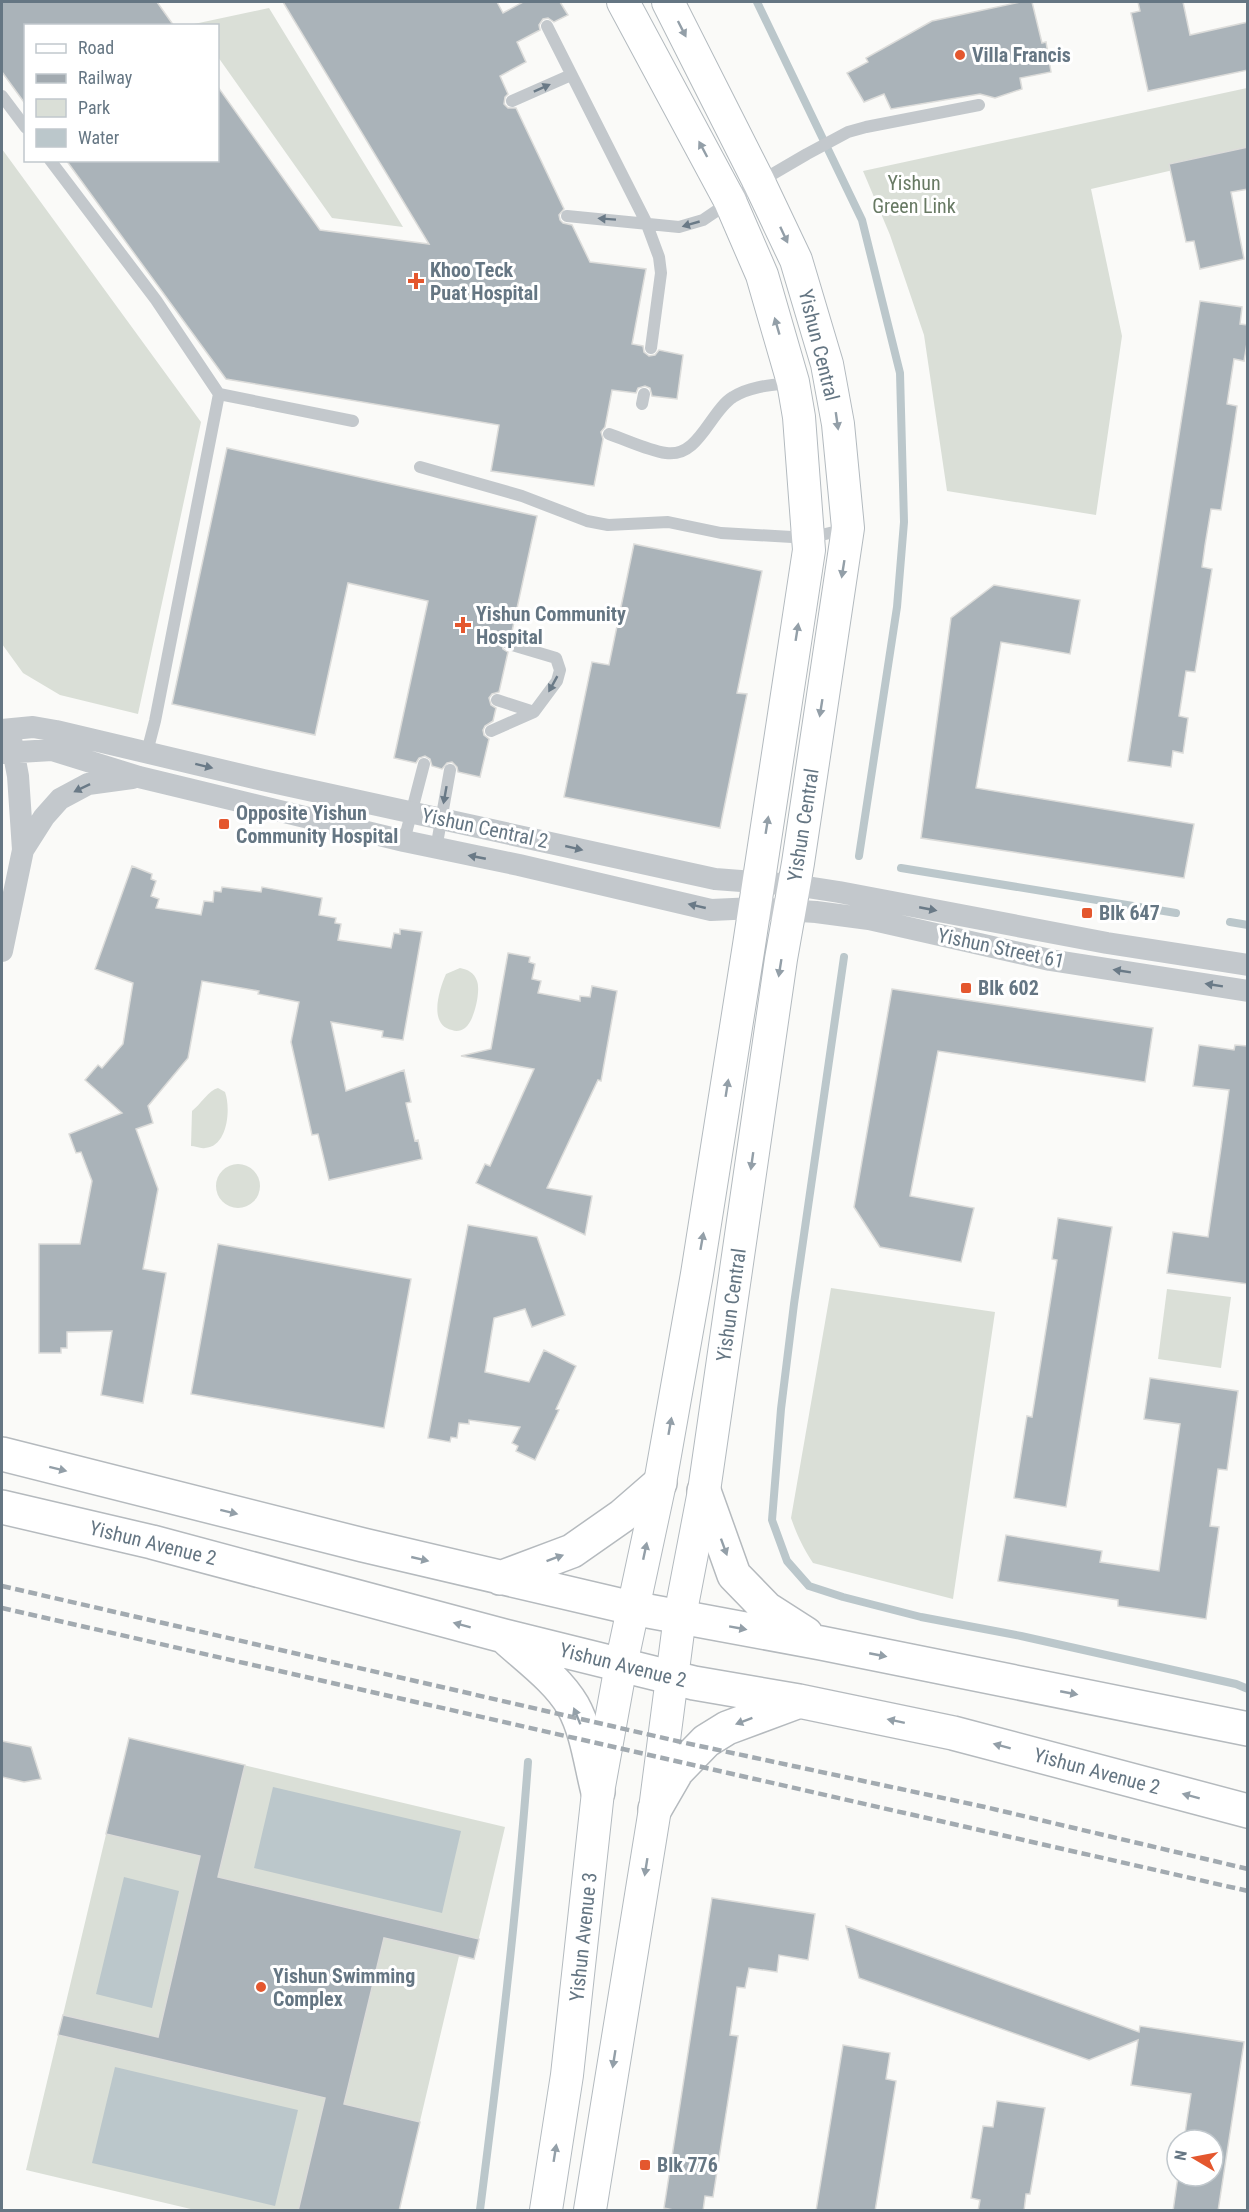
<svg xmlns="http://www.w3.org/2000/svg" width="1249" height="2212" font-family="'Roboto Condensed',sans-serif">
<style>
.green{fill:#dadfd7}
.water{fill:#bbc7cb}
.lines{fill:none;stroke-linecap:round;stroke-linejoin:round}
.stream{stroke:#bbc7cb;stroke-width:8}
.building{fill:#aab3b9;stroke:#dcdcda;stroke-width:1.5}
.secondary-casing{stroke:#b3babf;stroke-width:34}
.primary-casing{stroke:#b5babe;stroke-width:36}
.service{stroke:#c3c8cc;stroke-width:12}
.minor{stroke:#c3c8cc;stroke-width:22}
.secondary{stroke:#fff;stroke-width:32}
.primary{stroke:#fff;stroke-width:33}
.rail{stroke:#a2aab0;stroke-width:4.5;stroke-dasharray:9 4.5;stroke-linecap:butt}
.oneway{fill:#939fa8}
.oneway2{fill:#6a7a87}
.poi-dot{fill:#e4572e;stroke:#fff;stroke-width:2}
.labels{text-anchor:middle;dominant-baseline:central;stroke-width:6;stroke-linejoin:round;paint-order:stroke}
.poi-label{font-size:20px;font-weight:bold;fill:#657683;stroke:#fff;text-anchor:start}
.park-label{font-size:20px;fill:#687a64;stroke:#fff}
.street-label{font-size:20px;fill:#657683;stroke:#fff}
</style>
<rect width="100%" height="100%" fill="#fafaf8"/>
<path class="green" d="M 269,8 L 403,227 L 332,218 L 218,57 L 218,26 L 194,24 Z
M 1247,88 L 1247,153 L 1091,189 L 1122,336 L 1096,515 L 947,491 L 924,335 L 890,235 L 863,171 Z
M 2,149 L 201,422 L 138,714 L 60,695 L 23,673 L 2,644 Z
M 460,968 C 468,970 474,972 477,981 C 481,991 474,1022 465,1028 C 461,1031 456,1032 452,1030 C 428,1025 439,990 446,974 Z
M 218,1088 L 225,1092 C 231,1108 228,1147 205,1148 C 201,1149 195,1146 191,1146 L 192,1111 C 200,1105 209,1090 218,1088 Z
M216 1186a22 22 0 1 1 44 0a22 22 0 1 1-44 0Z
M 831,1288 L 995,1312 L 953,1599 L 813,1563 C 803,1548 797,1535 791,1518 Z
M 1167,1289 L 1231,1297 L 1221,1368 L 1158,1359 Z
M 129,1738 L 505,1827 L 474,1959 L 459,1956 L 399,2210 L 195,2210 L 26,2170 Z"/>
<path class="water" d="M 273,1787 L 461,1831 L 442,1913 L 254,1868 Z
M 124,1877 L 179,1891 L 152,2008 L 96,1994 Z
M 115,2067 L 298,2110 L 275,2206 L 92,2163 Z"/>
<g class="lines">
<path class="stream" d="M 757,2 L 862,220 L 900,373 L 904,522 L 897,607 L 859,856
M 901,868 L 1176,913
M 1230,922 L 1248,925
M 844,957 L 794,1304 L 781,1409 L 772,1520 L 787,1561 L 809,1586 L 843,1597 L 921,1617 L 1021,1636 L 1236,1684 L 1248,1689
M 480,2210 C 499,2061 517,1912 528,1762"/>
</g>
<path class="building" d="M 2,2 L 157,2 L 174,26 L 26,26 L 26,105 L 2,72 Z
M 283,2 L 497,2 L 503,13 L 523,2 L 560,2 L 568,15 L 554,22 L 548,18 L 543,19 L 539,25 L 540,30 L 517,42 L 526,62 L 500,76 L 508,94 L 505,97 L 504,104 L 508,108 L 516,108 L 564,209 L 559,215 L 560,220 L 563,223 L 572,225 L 590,262 L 646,269 L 632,344 L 643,346 L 644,352 L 649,356 L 655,355 L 659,350 L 683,355 L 677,399 L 652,396 L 650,388 L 645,386 L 638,388 L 636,393 L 612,390 L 605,427 L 601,432 L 603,439 L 594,486 L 491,471 L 499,425 L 226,379 L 66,160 L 218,160 L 218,87 L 320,230 L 429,244 Z
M 1020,2 L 1032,2 L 1042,43 L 1046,42 L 1051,72 L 1020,78 L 1022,89 L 995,98 L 980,94 L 891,109 L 884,94 L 864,102 L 847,73 L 868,62 L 866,58 L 932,21 Z
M 1138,2 L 1183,2 L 1190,35 L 1248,22 L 1248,70 L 1148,91 L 1131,13 L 1140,11 Z
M 1248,147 L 1248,189 L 1231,192 L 1244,259 L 1200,269 L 1194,241 L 1186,242 L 1169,164 Z
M 1200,301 L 1242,307 L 1240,324 L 1248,325 L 1248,337 L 1244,361 L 1234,359 L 1227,404 L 1237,406 L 1232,441 L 1221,510 L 1211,509 L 1205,545 L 1202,567 L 1212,569 L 1195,672 L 1186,671 L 1179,716 L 1188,718 L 1183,753 L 1173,751 L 1171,767 L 1128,761 Z
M 227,448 L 537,516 L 511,636 L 504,638 L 501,642 L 503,649 L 508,652 L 499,692 L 492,694 L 489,698 L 491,705 L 496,708 L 493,721 L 485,726 L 483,730 L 484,735 L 489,739 L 480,777 L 458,772 L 457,767 L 452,762 L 447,763 L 442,769 L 432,766 L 430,759 L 425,756 L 419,758 L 416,763 L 394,758 L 428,601 L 348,583 L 315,735 L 172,704 Z
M 634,544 L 762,571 L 737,693 L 747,694 L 720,828 L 564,797 L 592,662 L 609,665 Z
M 994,585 L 1080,600 L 1070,654 L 1001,642 L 976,788 L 1194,824 L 1184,878 L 921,838 L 951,618 Z
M 132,866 L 152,874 L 151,879 L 156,881 L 151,896 L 159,899 L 156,908 L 201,915 L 204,901 L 213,902 L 214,891 L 221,892 L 222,887 L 261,892 L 262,887 L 322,898 L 319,915 L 336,918 L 335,923 L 341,924 L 338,940 L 391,948 L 394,933 L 400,934 L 400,929 L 422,932 L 403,1040 L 382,1037 L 383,1031 L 331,1022 L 346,1091 L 404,1070 L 411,1102 L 406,1103 L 415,1141 L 418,1140 L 422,1159 L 329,1180 L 318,1134 L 312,1135 L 291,1042 L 299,1002 L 258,994 L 259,991 L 202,981 L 188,1058 L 148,1106 L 153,1123 L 136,1129 L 158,1189 L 143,1269 L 166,1273 L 143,1403 L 101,1395 L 112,1331 L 67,1332 L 67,1348 L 61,1348 L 61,1353 L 39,1353 L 39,1244 L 80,1244 L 92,1181 L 81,1152 L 76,1153 L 69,1134 L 122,1113 L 85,1080 L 98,1065 L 102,1068 L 123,1044 L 133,983 L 95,969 Z
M 508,953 L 530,957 L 529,962 L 535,964 L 532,979 L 541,981 L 538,993 L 580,1001 L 580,996 L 590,997 L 592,986 L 617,991 L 601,1081 L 598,1080 L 547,1188 L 592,1196 L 585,1235 L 476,1183 L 485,1164 L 490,1166 L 534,1069 L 461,1056 L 491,1049 Z
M 892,989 L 1153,1028 L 1145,1082 L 938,1051 L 910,1196 L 974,1208 L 961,1262 L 880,1247 L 854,1207 Z
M 1199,1045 L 1234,1050 L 1235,1045 L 1248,1046 L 1248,1284 L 1167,1273 L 1173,1232 L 1208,1237 L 1221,1148 L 1229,1090 L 1193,1086 Z
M 1058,1218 L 1112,1227 L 1066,1507 L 1014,1498 L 1027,1416 L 1032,1417 L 1057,1260 L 1052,1259 Z
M 468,1225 L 537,1237 L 565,1315 L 532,1327 L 525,1309 L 494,1318 L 485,1372 L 529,1382 L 544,1350 L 576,1366 L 556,1409 L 559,1410 L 535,1460 L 516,1451 L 518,1446 L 512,1443 L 520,1427 L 469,1420 L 469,1424 L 459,1423 L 457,1438 L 451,1437 L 450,1442 L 428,1438 Z
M 218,1244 L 411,1279 L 384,1428 L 191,1394 Z
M 1150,1378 L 1238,1391 L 1227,1470 L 1218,1469 L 1213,1504 L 1210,1526 L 1219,1527 L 1206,1619 L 1118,1606 L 1118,1600 L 998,1581 L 1006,1535 L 1102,1551 L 1100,1562 L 1159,1571 L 1180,1424 L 1144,1419 Z
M 129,1738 L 245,1765 L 218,1877 L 479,1939 L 474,1959 L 384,1938 L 344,2104 L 420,2122 L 399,2211 L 298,2211 L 325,2098 L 58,2035 L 63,2015 L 158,2037 L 200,1856 L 106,1834 Z
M 2,1741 L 31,1747 L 41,1779 L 24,1782 L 2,1777 Z
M 712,1898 L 815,1914 L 808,1960 L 779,1955 L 777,1972 L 749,1968 L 745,1988 L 737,1987 L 730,2035 L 738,2036 L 713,2197 L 705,2196 L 703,2211 L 678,2211 L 664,2208 Z
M 846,1926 L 1139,2032 L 1140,2026 L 1244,2042 L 1218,2211 L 1173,2211 L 1178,2176 L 1213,2176 L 1213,2140 L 1184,2140 L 1191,2094 L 1131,2085 L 1138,2040 L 1089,2060 L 859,1978 Z
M 843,2045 L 890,2053 L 886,2079 L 896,2081 L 875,2211 L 816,2211 Z
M 997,2101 L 1045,2108 L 1030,2194 L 1026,2194 L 1024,2211 L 978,2211 L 980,2200 L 971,2198 L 983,2126 L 993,2127 Z"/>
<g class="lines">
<defs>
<path id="secondary" d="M 546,2210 L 567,2075 L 598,1792 L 621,1665 L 660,1483 L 697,1274 L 749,945 L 809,550 L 799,417 L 793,382 L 762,275 L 730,201 L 623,2
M 590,2210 L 655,1809 L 680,1616 L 704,1491 L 781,959 L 798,863 L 848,528 L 838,424 L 827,364 L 796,260 L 759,182 L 668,2"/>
<path id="primary" d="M 2,1454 L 363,1545 L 632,1608 L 821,1643 L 1248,1729
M 704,1491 L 734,1575 L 767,1609 L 806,1634
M 2,1507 L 152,1542 L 504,1636 L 694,1683 L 799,1701 L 953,1733 L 1248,1811
M 500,1578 L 572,1551 L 622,1516 L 660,1483
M 507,1639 C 529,1659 558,1680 573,1706 C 587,1731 591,1765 598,1792
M 655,1809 L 677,1771 L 706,1741 L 727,1728 L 797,1702"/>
</defs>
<use href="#secondary" class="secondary-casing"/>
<use href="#primary" class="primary-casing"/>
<path class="service" d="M 547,26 L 646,222 L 659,257 L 661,273 L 651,348
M 2,96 L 26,128
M 512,101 L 571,75
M 50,160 L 156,300 L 219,394 L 353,421
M 567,216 L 679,227 L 703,220 L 759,182 L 807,154 L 848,132 L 866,127 L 979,105
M 642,404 L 644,394
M 609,434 C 627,440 647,450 666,453 C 699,458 710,411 733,397 C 750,386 772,385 791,383
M 420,467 L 522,496 L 587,521 L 608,525 L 668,522 L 721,533 L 809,538 L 846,529
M 497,700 L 534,712
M 491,731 L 534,712 L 557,681 L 560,670 L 556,658 L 509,644
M 147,752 L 155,721 L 219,394
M 404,841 L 424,764
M 436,849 L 450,770"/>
<path class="minor" d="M 2,730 L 33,727 L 56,731 L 263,780 L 715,879 L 794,885 L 839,892 L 1107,943 L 1248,965
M 2,753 L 52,750 L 139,777 L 404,841 L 519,865 L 711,910 L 755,908 L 816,912 L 869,919 L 1050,960 L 1248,991
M 23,850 L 44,817 L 60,799 L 88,784 L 132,778
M 2,951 L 23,850 L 18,776 L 11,739"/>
<use href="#secondary" class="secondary"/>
<use href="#primary" class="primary"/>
<path class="rail" d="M 2,1586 L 681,1742 L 985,1807 L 1248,1869
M 2,1608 L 1248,1891"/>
</g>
<defs><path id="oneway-solid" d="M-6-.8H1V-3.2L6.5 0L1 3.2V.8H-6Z" transform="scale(1.5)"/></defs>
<g class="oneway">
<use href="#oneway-solid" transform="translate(682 29) rotate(63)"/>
<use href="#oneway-solid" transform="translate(703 149) rotate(-118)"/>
<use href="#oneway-solid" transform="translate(784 235) rotate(65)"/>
<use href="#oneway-solid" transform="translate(777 326) rotate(-106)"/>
<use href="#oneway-solid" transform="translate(837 421) rotate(82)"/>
<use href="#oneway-solid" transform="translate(843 569) rotate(99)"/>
<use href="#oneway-solid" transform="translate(797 632) rotate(-81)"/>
<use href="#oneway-solid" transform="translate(821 708) rotate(99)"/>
<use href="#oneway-solid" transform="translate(767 825) rotate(-81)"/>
<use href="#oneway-solid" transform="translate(780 968) rotate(99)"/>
<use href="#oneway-solid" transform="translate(727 1088) rotate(-81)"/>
<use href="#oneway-solid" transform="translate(752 1161) rotate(98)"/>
<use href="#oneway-solid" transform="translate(702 1241) rotate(-80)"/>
<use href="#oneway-solid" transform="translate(670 1426) rotate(-80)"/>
<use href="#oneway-solid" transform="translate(58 1469) rotate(14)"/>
<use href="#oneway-solid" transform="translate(229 1512) rotate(14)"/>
<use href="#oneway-solid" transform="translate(724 1547) rotate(70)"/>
<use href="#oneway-solid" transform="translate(645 1551) rotate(-78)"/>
<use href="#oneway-solid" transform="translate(555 1558) rotate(-20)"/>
<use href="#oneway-solid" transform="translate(420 1559) rotate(13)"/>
<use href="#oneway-solid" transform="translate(462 1625) rotate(-165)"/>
<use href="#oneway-solid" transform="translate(738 1628) rotate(10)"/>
<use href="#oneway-solid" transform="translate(878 1655) rotate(11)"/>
<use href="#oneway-solid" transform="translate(1069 1693) rotate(11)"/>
<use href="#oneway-solid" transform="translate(577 1716) rotate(-112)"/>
<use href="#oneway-solid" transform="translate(744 1721) rotate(159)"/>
<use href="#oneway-solid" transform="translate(896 1721) rotate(-168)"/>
<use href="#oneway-solid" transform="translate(1002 1746) rotate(-165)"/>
<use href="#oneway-solid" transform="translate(1191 1796) rotate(-165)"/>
<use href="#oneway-solid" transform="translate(646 1867) rotate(99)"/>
<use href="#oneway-solid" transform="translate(614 2059) rotate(99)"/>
<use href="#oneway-solid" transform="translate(555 2153) rotate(-81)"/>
</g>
<g class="oneway2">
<use href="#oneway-solid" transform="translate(542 88) rotate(-24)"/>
<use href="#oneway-solid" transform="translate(607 219) rotate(-176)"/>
<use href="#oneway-solid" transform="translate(691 224) rotate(164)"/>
<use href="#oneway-solid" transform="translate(553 684) rotate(119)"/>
<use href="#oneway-solid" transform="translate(204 766) rotate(14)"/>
<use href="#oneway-solid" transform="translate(82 788) rotate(154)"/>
<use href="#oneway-solid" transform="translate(445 795) rotate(100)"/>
<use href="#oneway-solid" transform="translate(574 848) rotate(13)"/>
<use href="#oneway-solid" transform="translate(477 857) rotate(-169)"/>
<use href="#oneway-solid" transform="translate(697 906) rotate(-167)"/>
<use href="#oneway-solid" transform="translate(928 909) rotate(11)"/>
<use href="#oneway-solid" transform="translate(1122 971) rotate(-171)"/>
<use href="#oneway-solid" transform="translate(1214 985) rotate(-171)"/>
</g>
<g class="poi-dot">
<circle cx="960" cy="55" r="6"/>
<path d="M413 272h6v6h6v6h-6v6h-6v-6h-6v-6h6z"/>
<path d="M460 616h6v6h6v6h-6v6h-6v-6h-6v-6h6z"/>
<rect x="218" y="818" width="12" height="12" rx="3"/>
<rect x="1081" y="907" width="12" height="12" rx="3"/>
<rect x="960" y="982" width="12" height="12" rx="3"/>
<circle cx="261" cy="1987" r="6"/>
<rect x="639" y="2159" width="12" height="12" rx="3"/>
</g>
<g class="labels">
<g class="poi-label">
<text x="972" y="55">Villa Francis</text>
<text x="430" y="270">Khoo Teck<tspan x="430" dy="23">Puat Hospital</tspan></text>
<text x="476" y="614">Yishun Community<tspan x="476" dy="23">Hospital</tspan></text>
<text x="236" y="813">Opposite Yishun<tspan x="236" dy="23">Community Hospital</tspan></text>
<text x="1099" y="913">Blk 647</text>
<text x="978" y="988">Blk 602</text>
<text x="273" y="1976">Yishun Swimming<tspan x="273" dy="23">Complex</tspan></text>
<text x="657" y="2165">Blk 776</text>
</g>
<g class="park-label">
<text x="914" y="183">Yishun<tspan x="914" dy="23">Green Link</tspan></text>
</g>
<g class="street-label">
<text transform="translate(819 345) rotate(76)">Yishun Central</text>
<text transform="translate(803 825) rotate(-81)">Yishun Central</text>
<text transform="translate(485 828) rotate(12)">Yishun Central 2</text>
<text transform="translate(1001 948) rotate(12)">Yishun Street 61</text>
<text transform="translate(731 1305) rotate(-82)">Yishun Central</text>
<text transform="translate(153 1543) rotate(14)">Yishun Avenue 2</text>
<text transform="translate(623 1665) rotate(14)">Yishun Avenue 2</text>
<text transform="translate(1097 1771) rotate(15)">Yishun Avenue 2</text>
<text transform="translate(583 1937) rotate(-84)">Yishun Avenue 3</text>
</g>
</g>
<rect width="1249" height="2212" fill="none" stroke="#657683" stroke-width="6"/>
<rect x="24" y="24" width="195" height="138" fill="#ffffff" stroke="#c1c8cd" stroke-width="1.5"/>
<rect x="36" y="44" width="30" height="9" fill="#ffffff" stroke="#c1c8cd" stroke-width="1.5"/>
<text x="78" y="54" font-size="18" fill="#657683">Road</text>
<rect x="36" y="74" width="30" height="9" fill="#a2aab0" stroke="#c1c8cd" stroke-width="1.5"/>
<text x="78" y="84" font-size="18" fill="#657683">Railway</text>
<rect x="36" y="99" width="30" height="18" fill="#dadfd7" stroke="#c1c8cd" stroke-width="1.5"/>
<text x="78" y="114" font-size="18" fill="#657683">Park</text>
<rect x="36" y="129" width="30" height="18" fill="#bbc7cb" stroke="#c1c8cd" stroke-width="1.5"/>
<text x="78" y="144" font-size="18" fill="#657683">Water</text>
<g transform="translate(1195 2158) rotate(280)"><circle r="28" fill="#ffffff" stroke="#c1c8cd" stroke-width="1.5"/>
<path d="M0-4.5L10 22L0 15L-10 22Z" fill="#e4572e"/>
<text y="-9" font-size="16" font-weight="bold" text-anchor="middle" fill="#657683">N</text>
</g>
</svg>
